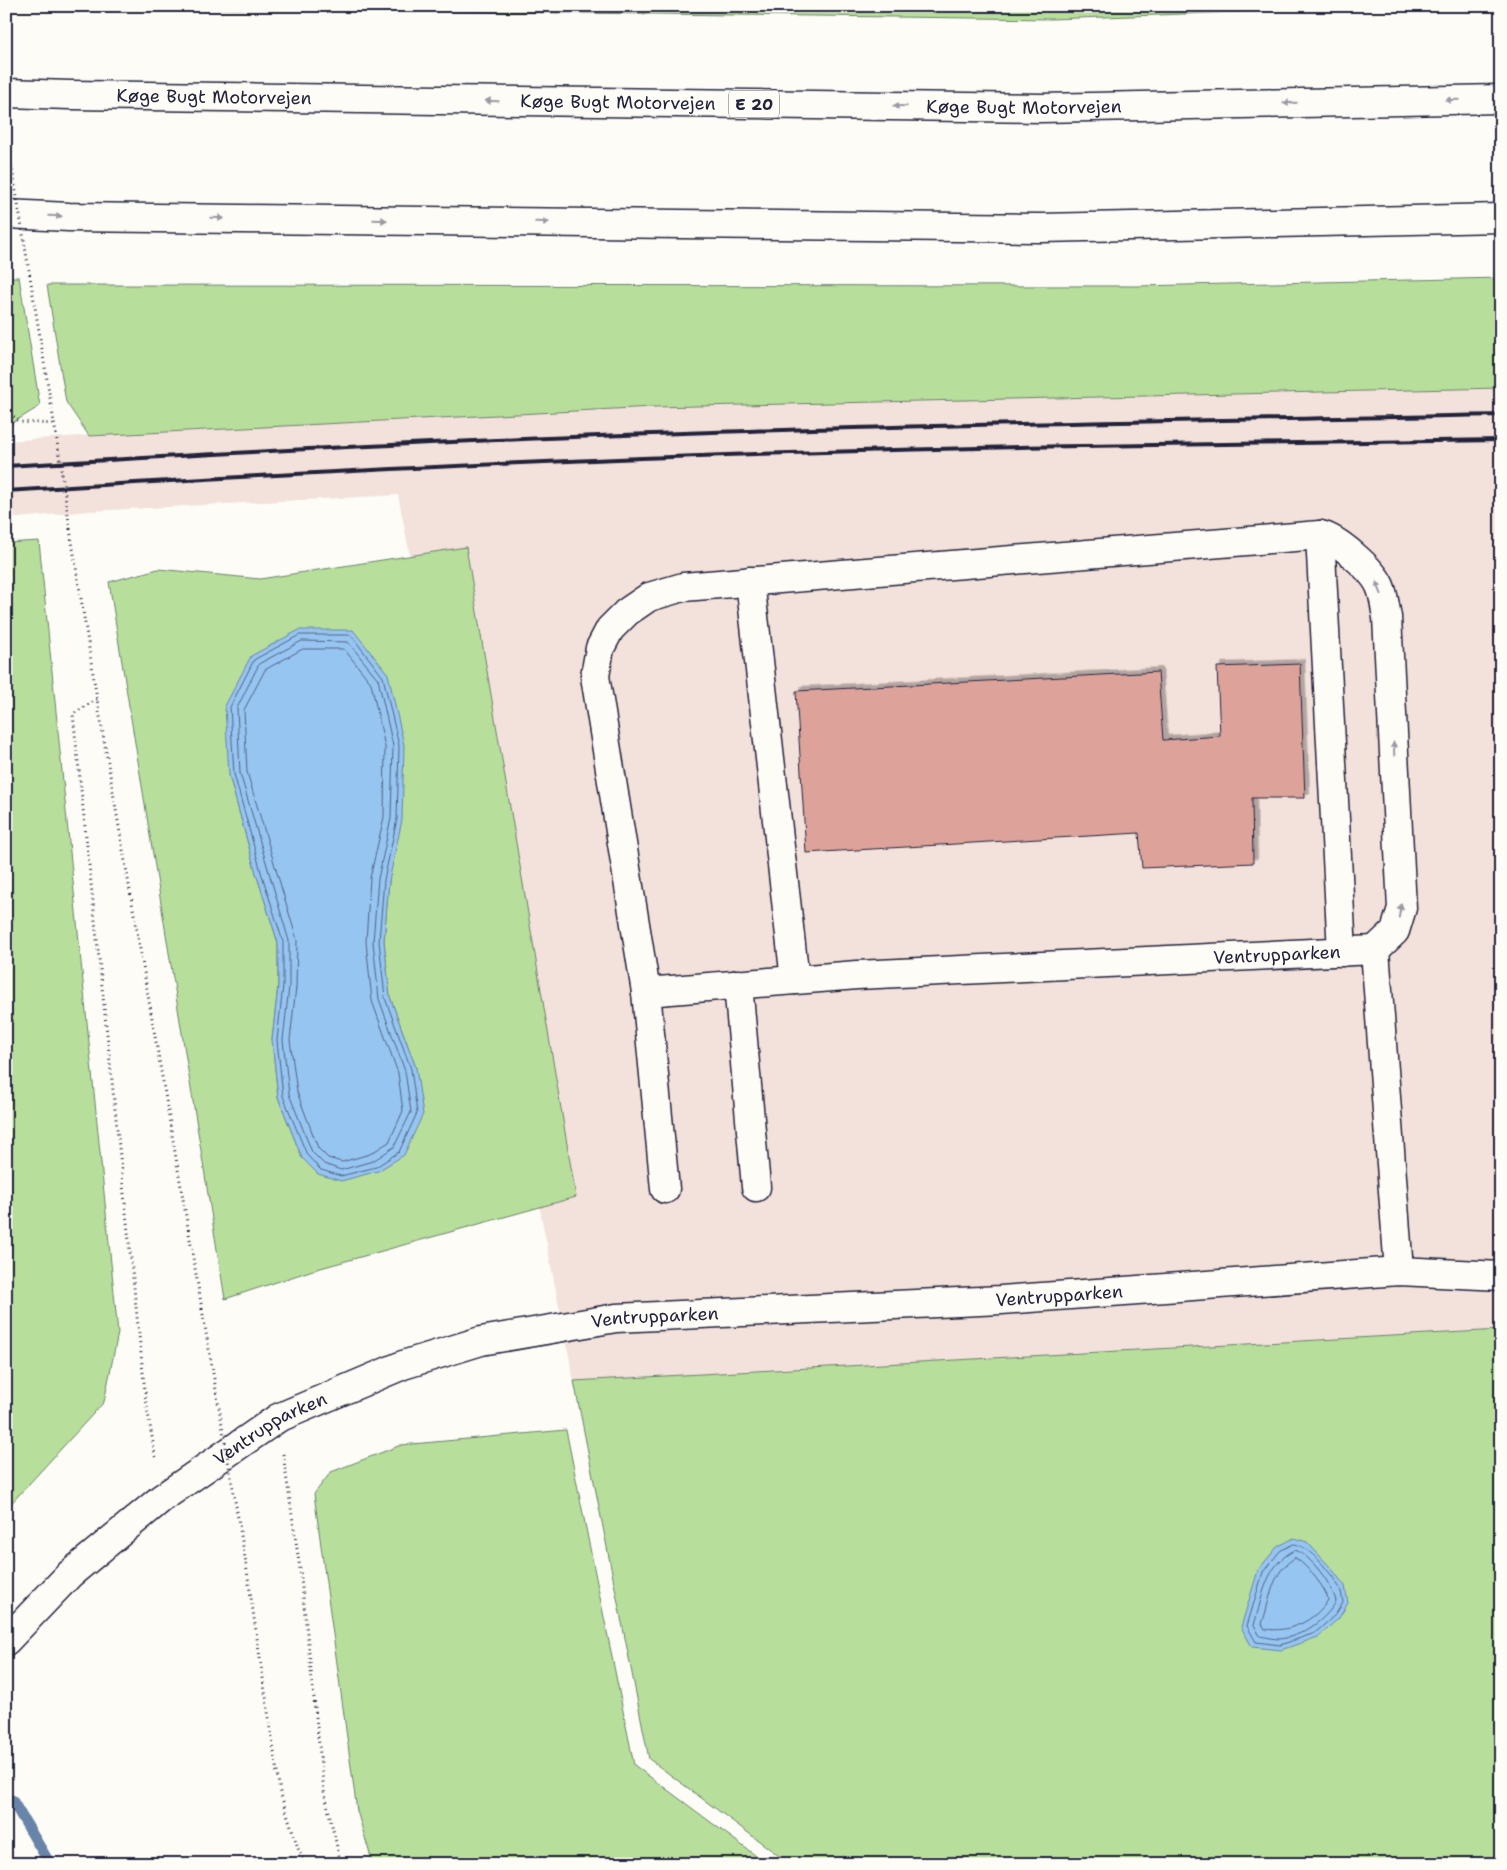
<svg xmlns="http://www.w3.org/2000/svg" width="1507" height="1870" font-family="'Shantell Sans',sans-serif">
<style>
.built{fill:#f3e1db}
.green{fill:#b7df9b;stroke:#6c806b;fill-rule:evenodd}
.water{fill:#96c5f1;stroke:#6884a8}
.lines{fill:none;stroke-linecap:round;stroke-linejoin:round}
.shore{stroke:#506384;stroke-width:1}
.stream{stroke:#6884a8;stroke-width:11}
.building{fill:#dda39a;stroke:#22223b;filter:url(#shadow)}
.minor-casing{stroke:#22223b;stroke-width:31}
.highway-casing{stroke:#22223b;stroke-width:31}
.path{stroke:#22223b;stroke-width:3;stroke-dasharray:1 4;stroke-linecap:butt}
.minor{stroke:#fdfcf7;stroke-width:28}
.highway{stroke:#fdfcf7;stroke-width:28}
.rail{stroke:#22223b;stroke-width:4}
.path-bridge{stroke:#22223b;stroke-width:3;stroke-dasharray:1 4;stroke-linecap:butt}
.oneway{fill:#9a9aa2}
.labels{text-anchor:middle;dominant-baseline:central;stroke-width:4;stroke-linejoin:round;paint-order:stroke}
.shield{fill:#fdfcf7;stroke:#646373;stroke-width:1}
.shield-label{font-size:16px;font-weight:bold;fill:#22223b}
.street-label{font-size:18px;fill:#22223b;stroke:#fdfcf7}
</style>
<defs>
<filter id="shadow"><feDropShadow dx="4.5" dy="-4.5" stdDeviation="0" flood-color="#0004"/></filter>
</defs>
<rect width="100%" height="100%" fill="#fdfcf7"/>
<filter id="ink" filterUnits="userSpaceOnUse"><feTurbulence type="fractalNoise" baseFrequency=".02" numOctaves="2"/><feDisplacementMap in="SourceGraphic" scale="10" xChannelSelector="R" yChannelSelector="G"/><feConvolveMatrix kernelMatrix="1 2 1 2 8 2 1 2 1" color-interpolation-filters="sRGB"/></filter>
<g filter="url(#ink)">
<path class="built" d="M 1501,388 L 1501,1864 L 790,1864 L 649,1759 L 398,495 L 90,511 L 6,519 L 6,441 L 168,430 L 653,407 Z"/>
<path class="green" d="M 22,6 L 1397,6 L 1051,19 Z
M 6,277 L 19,277 L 40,406 L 6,427 Z
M 1501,278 L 1501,388 L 653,407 L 89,436 L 66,402 L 47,285 L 1137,286 Z
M 39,541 L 118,1333 L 104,1402 L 6,1509 L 6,543 Z
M 466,547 L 576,1197 L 310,1271 L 225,1299 L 109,582 L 158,569 L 260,579 ZM 229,775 L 389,881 L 384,941 L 390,997 L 416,1068 L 302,1158 L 278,1097 L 272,1040 L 278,986 L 278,943 L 256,873 Z
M 1501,1330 L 1501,1864 L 790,1864 L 649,1759 L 574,1381 Z
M 566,1430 L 634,1765 L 767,1864 L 373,1864 L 357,1811 L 314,1494 L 331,1472 L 401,1445 Z"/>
<path class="water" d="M 299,630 L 353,630 L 388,674 L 404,745 L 402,820 L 389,881 L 384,941 L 390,997 L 416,1068 L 423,1114 L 404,1155 L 378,1171 L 341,1181 L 318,1174 L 302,1158 L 278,1097 L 272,1040 L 278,986 L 278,943 L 256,873 L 229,775 L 225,706 L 251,656 Z
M 1294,1538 L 1307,1542 L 1331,1568 L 1345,1586 L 1348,1603 L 1339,1618 L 1318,1637 L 1281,1650 L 1252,1647 L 1241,1627 L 1258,1570 L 1277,1547 Z"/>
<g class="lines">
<path class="shore" d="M 300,635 L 351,635 L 383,677 L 399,746 L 397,819 L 384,880 L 379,941 L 385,998 L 411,1069 L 417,1113 L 399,1152 L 376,1167 L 341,1176 L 321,1170 L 307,1155 L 283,1096 L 277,1040 L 283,986 L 283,942 L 261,872 L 234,774 L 230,707 L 254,660 Z
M 302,641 L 348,642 L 378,679 L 393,746 L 391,818 L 378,879 L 373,942 L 379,999 L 405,1071 L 411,1112 L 394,1147 L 373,1161 L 341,1170 L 324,1164 L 312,1152 L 289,1094 L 283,1040 L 289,987 L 289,941 L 240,773 L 237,708 L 259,664 Z
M 303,649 L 344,649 L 371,683 L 385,747 L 384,817 L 370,878 L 366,942 L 372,1001 L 398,1073 L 403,1111 L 389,1142 L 370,1154 L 342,1162 L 328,1158 L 318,1148 L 297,1092 L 290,1040 L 296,987 L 297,940 L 247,772 L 244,710 L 265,670 Z
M 1294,1544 C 1310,1546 1331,1573 1339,1587 C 1342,1592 1342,1598 1343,1603 L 1335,1615 L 1315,1633 L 1280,1645 L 1256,1642 L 1247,1626 L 1263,1572 L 1280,1551 Z
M 1295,1550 C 1310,1554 1334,1587 1336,1602 C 1324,1621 1303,1636 1280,1639 C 1274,1639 1266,1637 1260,1636 L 1254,1625 C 1263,1596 1265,1565 1295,1550 Z
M 1295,1558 C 1305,1563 1327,1589 1328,1600 C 1315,1621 1289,1633 1265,1629 L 1262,1624 C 1270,1602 1271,1571 1295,1558 Z"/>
<path class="stream" d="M 12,1800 L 50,1864"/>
</g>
<path class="building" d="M 1300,664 L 1305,798 L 1252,798 L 1253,863 L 1142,868 L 1139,833 L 806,853 L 796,691 L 1158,672 L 1163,740 L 1220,736 L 1217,667 Z"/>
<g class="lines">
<defs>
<g id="minor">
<path d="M 1320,535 L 1342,952"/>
<path d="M 750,581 L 795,980"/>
<path d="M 738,984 L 756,1187"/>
<path d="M 646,992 L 595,676 L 600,648 L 610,629 L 627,612 L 649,597 L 683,587 L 1320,535 C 1337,538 1373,570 1380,586 C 1384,595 1385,607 1387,617 L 1402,908 L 1395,931 L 1375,950"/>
<path id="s1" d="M 665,1189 L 646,992 L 857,975 L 1375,950 L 1399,1271"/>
<path id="s2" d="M 6,1641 L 70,1574 L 162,1498 L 278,1418 L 403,1365 L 481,1341 L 616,1318 L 1001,1300 L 1399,1271 L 1501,1276"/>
</g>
<g id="highway">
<path id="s3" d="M 6,93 L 70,95 L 1041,108 L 1501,99"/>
<path d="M 6,214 L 69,217 L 1041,228 L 1501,218"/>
</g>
</defs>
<use href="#minor" class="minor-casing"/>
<use href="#highway" class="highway-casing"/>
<path class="path" d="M 51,404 L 56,434
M 6,410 L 20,422 L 54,424
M 70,529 L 97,699 L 202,1309
M 97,699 L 73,714 L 146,1401 L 156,1461
M 283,1454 L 300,1569 L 324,1791 L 341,1864
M 246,1564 L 280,1792 L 299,1851 L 305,1864"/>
<use href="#minor" class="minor"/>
<use href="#highway" class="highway"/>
<path class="rail" d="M 6,466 C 254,451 501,438 749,431 C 1000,423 1250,420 1501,415
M 6,491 C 344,469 682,454 1020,447 C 1180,444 1340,442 1501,440"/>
<path class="path-bridge" d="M 6,131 L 51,404
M 56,434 L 70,529
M 202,1309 L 246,1564"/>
</g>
<defs><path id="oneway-solid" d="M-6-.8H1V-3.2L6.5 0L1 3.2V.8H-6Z" transform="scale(1.25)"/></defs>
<g class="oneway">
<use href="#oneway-solid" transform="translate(1452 100) rotate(179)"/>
<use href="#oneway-solid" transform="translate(492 101) rotate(-179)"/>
<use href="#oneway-solid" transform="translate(1290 103) rotate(179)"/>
<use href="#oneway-solid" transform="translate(900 106) rotate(-179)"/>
<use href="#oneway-solid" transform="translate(55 216) rotate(2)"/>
<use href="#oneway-solid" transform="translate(217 218) rotate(1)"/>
<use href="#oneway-solid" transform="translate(380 220) rotate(1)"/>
<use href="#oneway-solid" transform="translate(542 222) rotate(1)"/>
<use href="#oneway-solid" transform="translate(1379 588) rotate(-112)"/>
<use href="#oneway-solid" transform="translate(1394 749) rotate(-93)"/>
<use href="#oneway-solid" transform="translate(1400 911) rotate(-80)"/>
</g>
</g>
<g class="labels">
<rect class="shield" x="729" y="90.5" width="50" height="27" rx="4"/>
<g class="shield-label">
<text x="754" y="104">E 20</text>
</g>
<g class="street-label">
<text stroke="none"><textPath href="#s3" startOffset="208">Køge Bugt Motorvejen</textPath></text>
<text stroke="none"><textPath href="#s3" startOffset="612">Køge Bugt Motorvejen</textPath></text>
<text stroke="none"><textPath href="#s3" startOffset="1018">Køge Bugt Motorvejen</textPath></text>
<text stroke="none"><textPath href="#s1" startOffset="830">Ventrupparken</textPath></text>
<text stroke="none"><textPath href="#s2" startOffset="1151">Ventrupparken</textPath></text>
<text stroke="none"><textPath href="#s2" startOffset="746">Ventrupparken</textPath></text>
<text stroke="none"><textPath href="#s2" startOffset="341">Ventrupparken</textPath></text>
</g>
</g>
<rect width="1507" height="1870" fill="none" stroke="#fdfcf7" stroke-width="25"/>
<rect x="12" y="12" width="1482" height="1845" fill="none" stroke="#22223b" stroke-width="2" filter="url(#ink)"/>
</svg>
